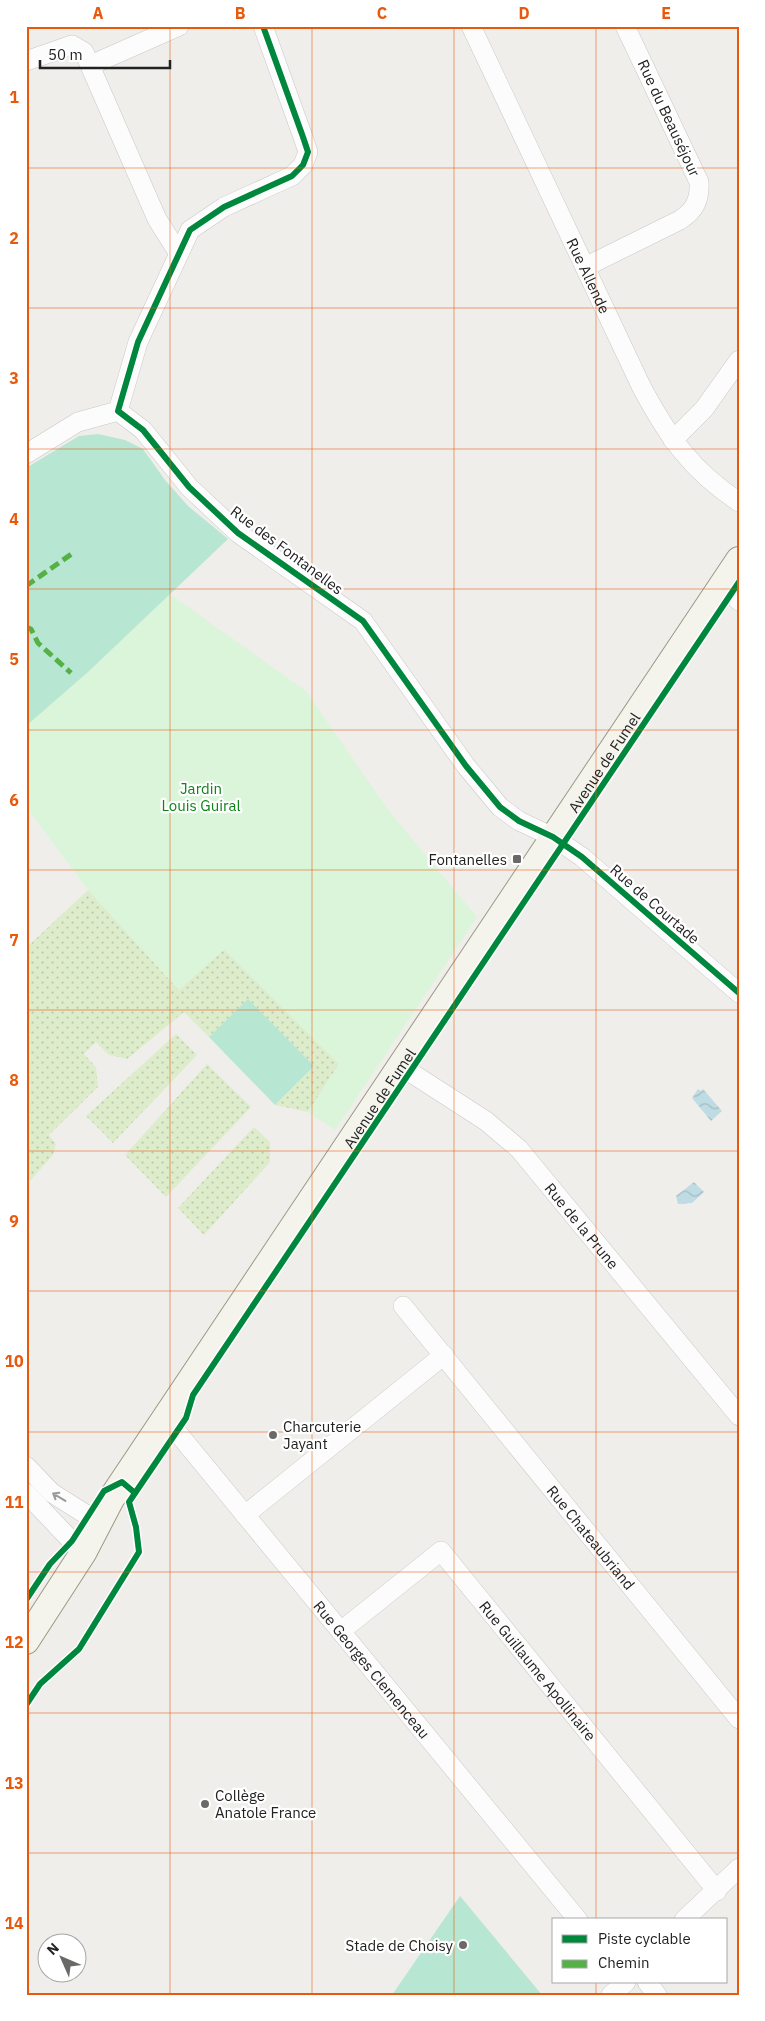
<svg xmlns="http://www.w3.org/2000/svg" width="765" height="2021" font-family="'IBM Plex Sans',sans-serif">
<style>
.grass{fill:url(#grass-dots)}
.park{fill:#daf5da}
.pitch{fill:#b7e6d2}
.water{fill:url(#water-waves)}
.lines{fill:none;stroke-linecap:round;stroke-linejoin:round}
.street-casing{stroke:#c9c8c7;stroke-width:20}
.secondary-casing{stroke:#999a82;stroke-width:28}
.street{stroke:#fdfcfc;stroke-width:19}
.secondary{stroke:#f4f4ed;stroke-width:26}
.quiet{stroke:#55b145;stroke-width:5;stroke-dasharray:10 5;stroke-linecap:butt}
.cycleway-casing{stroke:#fff;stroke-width:9}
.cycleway{stroke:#00873e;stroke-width:6}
.oneway{stroke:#9a9a9a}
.grid{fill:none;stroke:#e8590c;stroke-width:1;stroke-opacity:0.55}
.poi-dot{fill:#6a6968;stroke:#fff;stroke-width:2}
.labels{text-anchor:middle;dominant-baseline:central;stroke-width:4.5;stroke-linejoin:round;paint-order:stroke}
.street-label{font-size:15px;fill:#222;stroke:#fff}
.park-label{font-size:15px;fill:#0c8416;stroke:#fff}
.poi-label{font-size:15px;fill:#222;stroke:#fff;text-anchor:end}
.neatline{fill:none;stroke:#e8590c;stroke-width:2}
.grid-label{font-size:16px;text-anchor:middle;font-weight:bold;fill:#e8590c}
</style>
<defs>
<pattern id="grass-dots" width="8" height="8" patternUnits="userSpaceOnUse" patternTransform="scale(1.25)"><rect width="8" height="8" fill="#ddeccb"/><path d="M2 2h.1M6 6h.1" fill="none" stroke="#bdcaae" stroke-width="1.8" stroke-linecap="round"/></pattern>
<pattern id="water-waves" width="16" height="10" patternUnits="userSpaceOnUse" patternTransform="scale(1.25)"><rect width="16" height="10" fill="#bfdbe3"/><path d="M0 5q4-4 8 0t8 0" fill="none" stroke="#a4bcc2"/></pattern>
</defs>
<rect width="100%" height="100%" fill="#f0eeeb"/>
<path class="grass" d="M 88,890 L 179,990 L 224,949 L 339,1064 L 308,1112 L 275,1105 L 314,1066 L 248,999 L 209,1037 L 184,1012 L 127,1059 L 109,1055 L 96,1042 L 84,1054 L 96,1067 L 98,1087 L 49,1135 L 56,1144 L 53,1155 L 30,1181 L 26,1181 L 26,948 Z
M 176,1034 L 197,1055 L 113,1143 L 86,1116 Z
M 207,1064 L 251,1107 L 166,1197 L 125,1155 Z
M 254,1127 L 270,1142 L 270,1162 L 204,1235 L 178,1208 Z"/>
<path class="park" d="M 170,594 L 306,691 L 389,811 L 477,917 L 335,1130 L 308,1112 L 339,1064 L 224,950 L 179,990 L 88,890 L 26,807 L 26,726 L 88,672 Z"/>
<path class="pitch" d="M 98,434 L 125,440 L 143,449 L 165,480 L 188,506 L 228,539 L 88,672 L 26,726 L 26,468 L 79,436 Z
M 248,999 L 314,1066 L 275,1105 L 209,1037 Z
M 460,1896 L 542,1995 L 392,1995 Z"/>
<path class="water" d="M 698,1089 L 701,1091 L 703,1089 L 722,1111 L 711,1121 L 692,1098 Z
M 694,1182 L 704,1192 L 692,1203 L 678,1204 L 676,1196 Z"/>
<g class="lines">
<defs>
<g id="street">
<path d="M 263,26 L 303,137 L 308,152 L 303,165 L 292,176 L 224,207 L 190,230 L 138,342 L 118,411 L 143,430 L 189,487 L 238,533 L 363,621 L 466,766 L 500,807 L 519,821 L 553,837 L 582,857 L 739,993"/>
<path id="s1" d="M 471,26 L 642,388 C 669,438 691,470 739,502"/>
<path d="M 26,61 L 72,45 L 84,52 L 157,219 L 179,254"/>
<path d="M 91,65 L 179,26"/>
<path d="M 585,267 L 680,220 C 695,210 700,200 699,182 L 625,26"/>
<path d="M 673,440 L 704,409 L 739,360"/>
<path d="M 26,454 L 78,422 L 118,411"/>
<path d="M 722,584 L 739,601"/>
<path id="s2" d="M 399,1065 L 486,1121 L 519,1149 L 739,1416"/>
<path id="s3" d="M 403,1306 L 739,1719"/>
<path id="s4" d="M 163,1421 L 177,1432 L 578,1920"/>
<path d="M 26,1466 L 52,1493 L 98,1522"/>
<path d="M 26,1493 L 83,1553"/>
<path d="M 245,1515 L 444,1355"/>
<path id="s5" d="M 341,1631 L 441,1551 L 717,1891"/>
<path d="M 684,1920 L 739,1868"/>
<path d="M 647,1982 L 657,1995"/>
<path d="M 611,1995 L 626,1982"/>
</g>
<g id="secondary">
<path id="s6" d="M 26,1641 L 83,1553 L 111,1499 L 739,560"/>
</g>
</defs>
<use href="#street" class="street-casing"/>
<use href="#secondary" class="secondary-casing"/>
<use href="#street" class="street"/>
<use href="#secondary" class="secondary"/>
<path class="quiet" d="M 26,586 L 73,553
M 26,627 L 31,629 L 38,643 L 71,673"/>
<defs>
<path id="cycleway" d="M 263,26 L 303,137 L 308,152 L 303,165 L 292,176 L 224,207 L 190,230 L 138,342 L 118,411 L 143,430 L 189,487 L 238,533 L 363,621 L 466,766 L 500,807 L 519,821 L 553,837 L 582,857 L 739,993
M 26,1600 L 50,1564 L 72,1541 L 104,1491 L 122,1482 L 135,1493
M 26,1705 L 40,1684 L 79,1649 L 139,1552 L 136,1527 L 129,1502 L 186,1418 L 193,1395 L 739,582"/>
</defs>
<use href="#cycleway" class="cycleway-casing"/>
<use href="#cycleway" class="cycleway"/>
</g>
<defs><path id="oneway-shaft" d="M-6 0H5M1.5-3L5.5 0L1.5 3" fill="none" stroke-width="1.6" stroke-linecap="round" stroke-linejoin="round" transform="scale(1.25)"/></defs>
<use class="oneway" href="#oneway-shaft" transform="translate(59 1497) rotate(-149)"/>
<path class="grid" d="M 170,26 L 170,1995M 312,26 L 312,1995M 454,26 L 454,1995M 596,26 L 596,1920M 26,168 L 739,168M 26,308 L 739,308M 26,449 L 739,449M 26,589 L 739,589M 26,730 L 739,730M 26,870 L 739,870M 26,1010 L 739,1010M 26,1151 L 739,1151M 26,1291 L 739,1291M 26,1432 L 739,1432M 26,1572 L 739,1572M 26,1713 L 739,1713M 26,1853 L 739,1853M 596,1982 L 596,1995"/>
<g class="poi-dot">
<rect x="512" y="854" width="10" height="10" rx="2.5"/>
<circle cx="273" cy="1435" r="5"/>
<circle cx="205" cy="1804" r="5"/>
<circle cx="463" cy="1945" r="5"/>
</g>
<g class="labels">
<g class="street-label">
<text transform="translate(669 118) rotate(65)">Rue du Beauséjour</text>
<text stroke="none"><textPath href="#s1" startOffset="276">Rue Allende</textPath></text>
<text transform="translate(287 550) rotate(37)">Rue des Fontanelles</text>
<text stroke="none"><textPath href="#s6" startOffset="1052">Avenue de Fumel</textPath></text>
<text transform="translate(655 904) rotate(41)">Rue de Courtade</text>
<text stroke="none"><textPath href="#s6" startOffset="648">Avenue de Fumel</textPath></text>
<text stroke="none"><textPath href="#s2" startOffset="246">Rue de la Prune</textPath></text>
<text stroke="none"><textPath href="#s3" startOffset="298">Rue Chateaubriand</textPath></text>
<text stroke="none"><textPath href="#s4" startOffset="325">Rue Georges Clemenceau</textPath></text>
<text stroke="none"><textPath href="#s5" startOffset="282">Rue Guillaume Apollinaire</textPath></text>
</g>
<g class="park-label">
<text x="201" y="788">Jardin<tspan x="201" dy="17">Louis Guiral</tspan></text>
</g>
<g class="poi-label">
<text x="507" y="859">Fontanelles</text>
<text x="283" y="1426" text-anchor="start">Charcuterie<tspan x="283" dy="17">Jayant</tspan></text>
<text x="215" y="1795" text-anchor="start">Collège<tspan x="215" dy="17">Anatole France</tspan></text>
<text x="453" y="1945">Stade de Choisy</text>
</g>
</g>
<rect width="765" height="2021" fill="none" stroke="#ffffff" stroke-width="55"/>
<rect x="552" y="1918" width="175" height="65" fill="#ffffff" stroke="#a7a7a7"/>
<rect x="562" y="1935" width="25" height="8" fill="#00873e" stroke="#a7a7a7"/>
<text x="598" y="1944" font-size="15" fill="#222222">Piste cyclable</text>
<rect x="562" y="1960" width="25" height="8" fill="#55b145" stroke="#a7a7a7"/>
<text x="598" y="1968" font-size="15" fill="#222222">Chemin</text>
<g transform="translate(62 1958) rotate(315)"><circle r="24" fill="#ffffff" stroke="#a7a7a7"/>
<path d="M0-4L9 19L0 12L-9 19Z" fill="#6a6968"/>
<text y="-8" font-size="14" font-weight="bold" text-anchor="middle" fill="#222222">N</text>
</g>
<path d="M40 60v8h130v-8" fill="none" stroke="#222222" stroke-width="2.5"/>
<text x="48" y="60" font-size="15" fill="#222222" stroke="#ffffff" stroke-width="4" paint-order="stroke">50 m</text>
<rect x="28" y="28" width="710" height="1966" class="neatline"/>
<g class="grid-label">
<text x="98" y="19">A</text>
<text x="240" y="19">B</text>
<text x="382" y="19">C</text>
<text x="524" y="19">D</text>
<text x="666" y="19">E</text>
<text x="14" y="103">1</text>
<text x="14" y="244">2</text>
<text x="14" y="384">3</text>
<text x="14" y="525">4</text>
<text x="14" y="665">5</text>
<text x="14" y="806">6</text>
<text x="14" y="946">7</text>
<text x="14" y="1086">8</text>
<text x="14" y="1227">9</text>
<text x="14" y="1367">10</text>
<text x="14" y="1508">11</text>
<text x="14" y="1648">12</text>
<text x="14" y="1789">13</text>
<text x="14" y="1929">14</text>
</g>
</svg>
